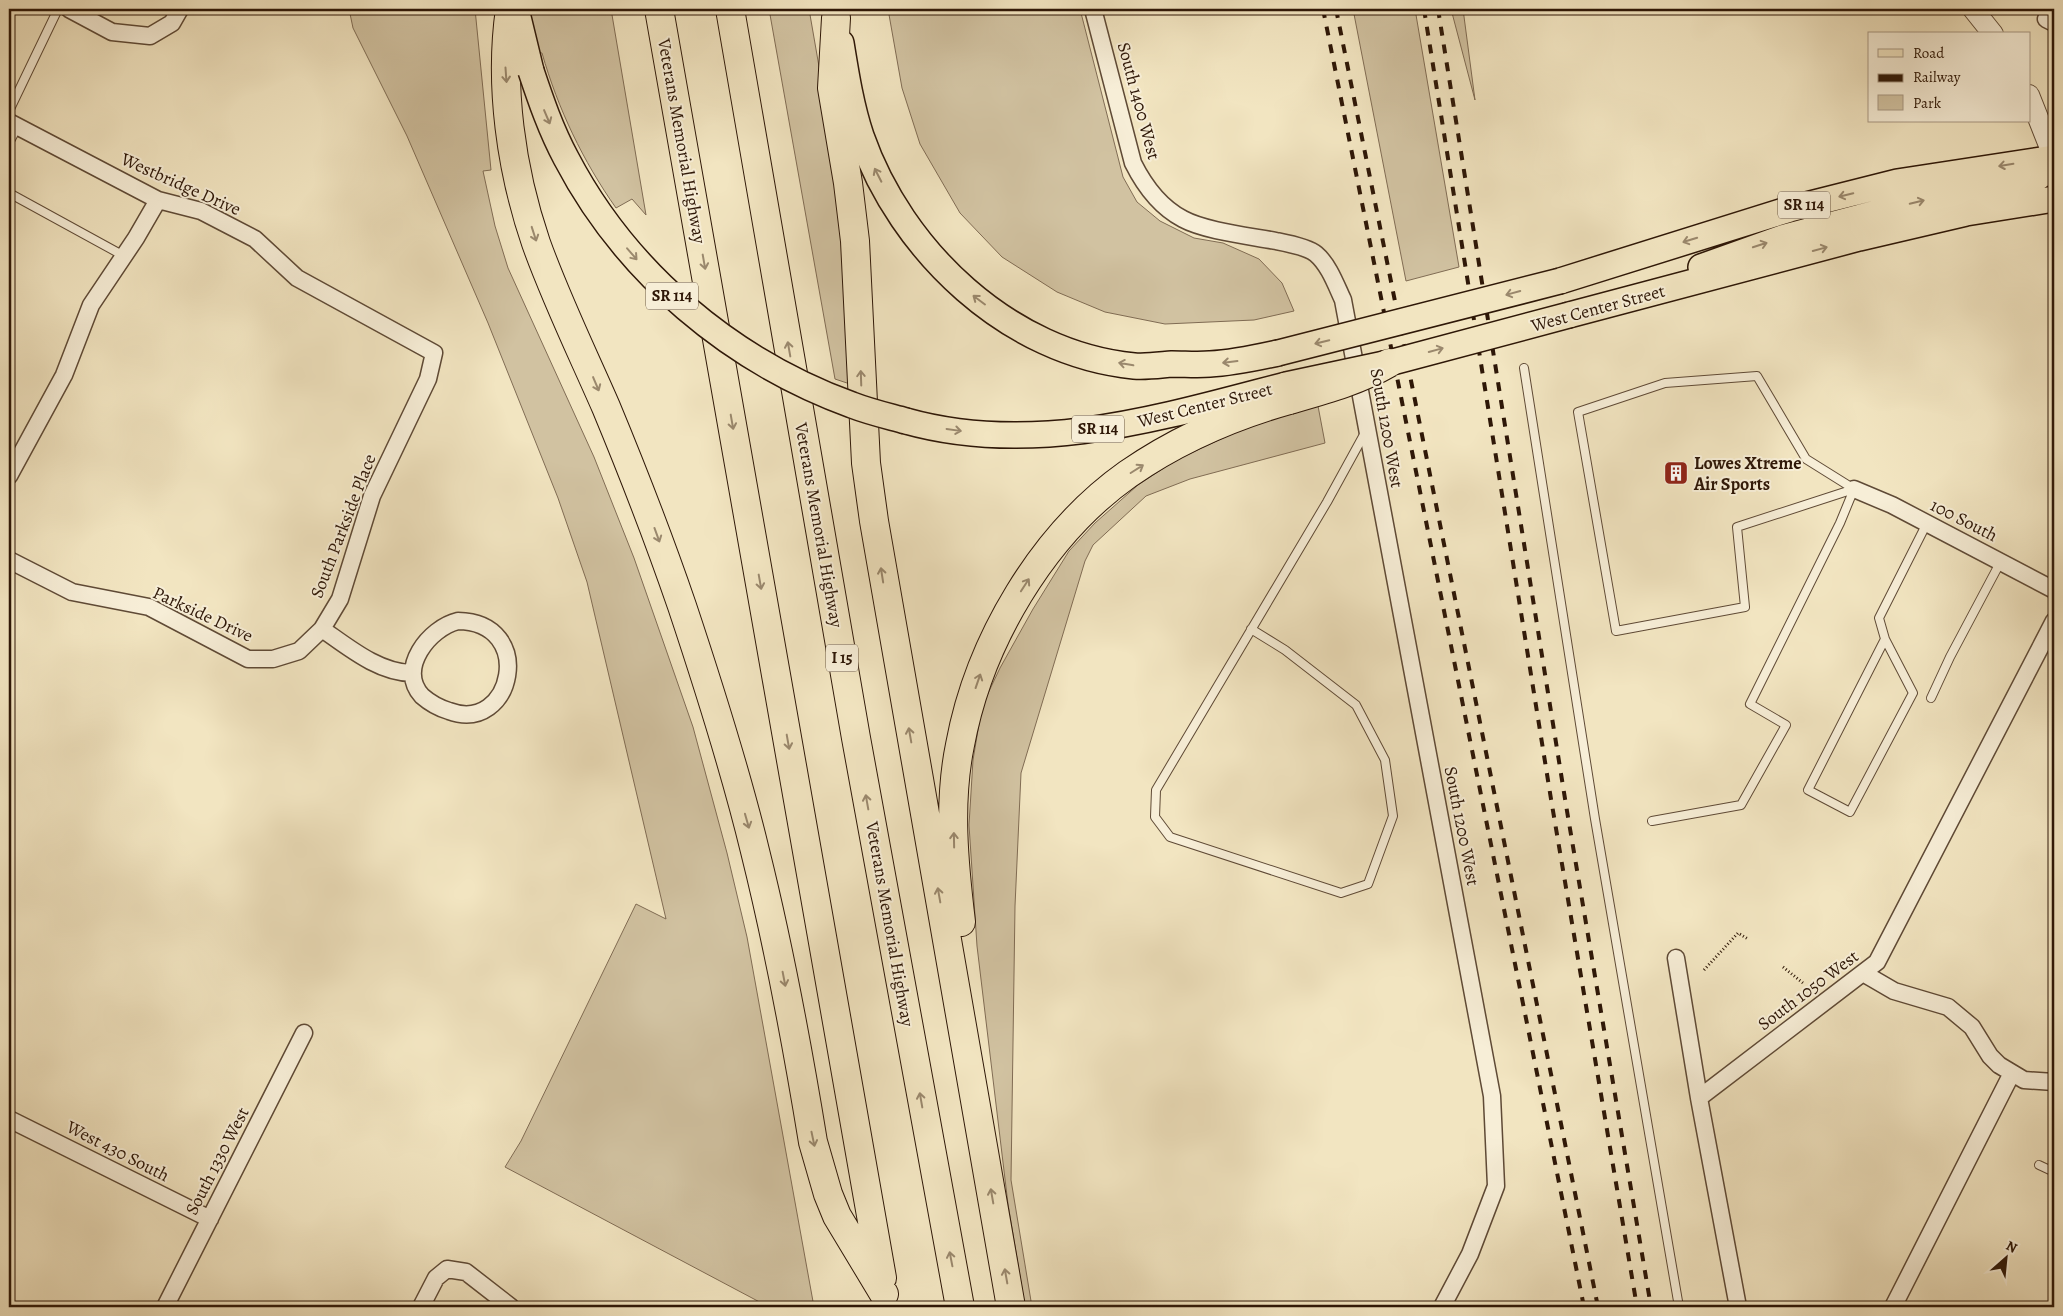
<svg xmlns="http://www.w3.org/2000/svg" width="2063" height="1316" font-family="Alegreya,serif">
<style>
.green{fill:#d1c2a1;stroke:#806c54}
.lines{fill:none;stroke-linecap:round;stroke-linejoin:round}
.service-casing{stroke:#5f4a36;stroke-width:10}
.minor-casing{stroke:#5f4a36;stroke-width:19}
.tertiary-casing{stroke:#5f4a36;stroke-width:22}
.primary-casing{stroke:#2e1707;stroke-width:28}
.motorway-casing{stroke:#2e1707;stroke-width:30}
.path{stroke:#2e1707;stroke-width:3;stroke-dasharray:1 2.5;stroke-linecap:butt}
.service{stroke:#f7eed7;stroke-width:8}
.minor{stroke:#f7eed7;stroke-width:16}
.tertiary{stroke:#f7eed7;stroke-width:20}
.primary{stroke:#f2e5c1;stroke-width:25}
.motorway{stroke:#f2e5c1;stroke-width:28}
.rail{stroke:#2e1707;stroke-width:4;stroke-dasharray:9 9;stroke-linecap:butt}
.primary-bridge-casing{stroke:#2e1707;stroke-width:28;stroke-linecap:butt}
.motorway-bridge-casing{stroke:#2e1707;stroke-width:30;stroke-linecap:butt}
.primary-bridge{stroke:#f2e5c1;stroke-width:25}
.motorway-bridge{stroke:#f2e5c1;stroke-width:28}
.oneway{stroke:#9a886d}
.labels{text-anchor:middle;dominant-baseline:central;stroke-width:4;stroke-linejoin:round;paint-order:stroke}
.shield{fill:#f7eed7;stroke:#6a5845;stroke-width:1}
.shield-label{font-size:16px;font-weight:bold;fill:#2e1707}
.street-label{font-size:18px;fill:#2e1707;stroke:#f7eed7}
.poi-label{font-size:18px;font-weight:bold;fill:#2e1707;stroke:#f7eed7;text-anchor:start}
</style>
<rect width="100%" height="100%" fill="#f2e5c1"/>
<filter id="stains"><feTurbulence type="fractalNoise" baseFrequency=".004" numOctaves="4"/><feColorMatrix values="0 0 0 0 .2 0 0 0 0 .09 0 0 0 0 .02 0 0 0 .5 -.17"/></filter>
<radialGradient id="worn" r=".72"><stop offset=".6" stop-color="#630" stop-opacity="0"/><stop offset="1" stop-color="#630" stop-opacity=".3"/></radialGradient>
<path class="green" d="M 349,9 L 475,9 L 491,170 L 483,171 L 495,226 L 508,268 L 594,457 L 634,558 L 693,727 L 727,853 L 747,937 L 814,1307 L 769,1307 L 505,1167 L 521,1141 L 636,904 L 666,919 L 587,582 L 558,498 L 488,323 L 407,136 L 353,28 Z
M 528,9 L 611,9 L 646,215 L 632,199 L 616,208 C 583,161 558,109 542,53 L 537,52 Z
M 769,9 L 809,9 L 825,101 L 841,219 L 850,384 L 835,379 Z
M 888,9 L 1080,9 L 1123,177 L 1137,202 L 1160,221 L 1194,238 L 1223,243 L 1259,259 L 1282,283 L 1294,311 L 1254,320 L 1165,324 L 1105,312 L 1057,292 L 1002,257 L 960,213 L 920,144 L 902,88 Z
M 1353,9 L 1415,9 L 1459,267 L 1406,281 Z
M 1451,9 L 1463,9 L 1475,100 Z
M 1318,406 L 1325,443 L 1190,479 L 1146,496 L 1093,545 L 1085,561 L 1021,773 L 1015,906 L 1011,1180 L 1032,1307 L 1025,1307 L 1008,1204 L 977,946 L 969,825 L 973,760 L 982,706 L 1000,668 L 1033,609 L 1069,551 L 1095,523 L 1138,485 L 1176,460 L 1255,423 Z"/>
<g class="lines">
<defs>
<path id="service" d="M 9,111 L 58,9
M 9,143 L 18,126
M 9,193 L 124,256
M 1524,368 L 1595,819 L 1679,1307
M 1757,376 L 1806,459 L 1854,489 L 1737,527 L 1745,607 L 1616,631 L 1578,412 L 1665,383 Z
M 1251,629 L 1285,650 L 1356,705 L 1385,760 L 1393,816 L 1368,884 L 1341,893 L 1170,837 L 1155,817 L 1156,790 L 1327,502 L 1366,431
M 1885,639 L 1913,693 L 1850,812 L 1808,790 L 1885,639 L 1879,618 L 1927,523
M 1931,698 L 1950,657 L 2001,561
M 1652,821 L 1741,805 L 1786,725 L 1750,704 L 1840,523 L 1854,489
M 2039,1165 L 2054,1172"/>
<path id="minor" d="M 69,9 L 112,32 L 150,36 L 172,23 L 180,9
M 1093,9 L 1133,163 C 1144,185 1160,207 1183,219 C 1205,231 1250,236 1276,241 C 1286,243 1308,247 1316,254 C 1329,265 1336,285 1343,300 L 1492,1096 L 1496,1186 L 1470,1254 L 1442,1307
M 2046,19 L 2054,23
M 9,122 L 158,200 L 201,211 L 255,239 L 297,278 L 434,353 L 428,379 L 372,496 L 340,599 L 322,629 L 299,651 L 273,659 L 248,659 L 149,607 L 72,592 L 9,560
M 9,476 L 64,375 L 91,305 L 136,238 L 158,200
M 1854,489 L 1892,505 L 2054,590
M 458,621 C 537,622 513,735 449,711 C 439,708 430,703 422,696 C 397,669 429,628 458,621 Z
M 322,629 C 348,647 379,673 412,673
M 1676,958 L 1699,1098
M 1863,973 L 1894,991 L 1948,1007 L 1972,1027 L 1990,1056 L 1999,1065 L 2024,1080 L 2054,1082
M 9,1119 L 210,1219
M 165,1307 L 304,1033
M 421,1307 L 436,1278 L 447,1269 L 466,1272 L 511,1307
M 1738,1307 L 1699,1098 L 1877,962 L 2054,621
M 1893,1307 L 2012,1073"/>
<path id="tertiary" d="M 1973,9 L 1993,34
M 2029,95 L 2054,158"/>
<path id="primary" d="M 516,9 L 531,71
M 841,43 C 846,74 851,106 861,136 C 901,251 1009,354 1134,366 C 1147,367 1160,365 1172,364 C 1185,364 1198,365 1210,364 C 1233,363 1255,358 1278,353
M 1701,267 L 1785,237 L 1902,206 L 1969,189 L 2035,179 C 2045,173 2050,168 2054,158
M 1560,281 L 1790,209 L 1897,182 L 2054,158
M 1569,315 L 1859,238 L 1966,213 L 2054,199
M 906,421 C 1034,457 1163,417 1286,385"/>
<path id="motorway" d="M 510,9 C 499,85 511,170 536,243 C 556,299 582,352 606,407 C 633,472 659,539 682,606 C 709,687 735,768 755,851 C 779,947 797,1044 813,1142 L 828,1194 L 837,1216 L 884,1294
M 659,9 L 882,1278
M 730,9 L 856,738 L 960,1307
M 836,18 L 832,88 L 848,183 L 855,241 L 866,463 L 874,521 L 1011,1307
M 961,922 C 954,864 948,803 960,745 C 979,642 1042,535 1128,474 C 1177,440 1232,416 1289,400"/>
</defs>
<use href="#service" class="service-casing"/>
<use href="#minor" class="minor-casing"/>
<use href="#tertiary" class="tertiary-casing"/>
<use href="#primary" class="primary-casing"/>
<use href="#motorway" class="motorway-casing"/>
<path class="path" d="M 1783,967 L 1803,983
M 1704,970 L 1738,933 L 1748,939"/>
<use href="#service" class="service"/>
<use href="#minor" class="minor"/>
<use href="#tertiary" class="tertiary"/>
<use href="#primary" class="primary"/>
<use href="#motorway" class="motorway"/>
<path class="rail" d="M 1323,9 L 1584,1307
M 1336,9 L 1598,1307
M 1424,9 L 1551,799 L 1637,1307
M 1438,9 L 1567,811 L 1651,1307"/>
<defs>
<path id="primary-bridge" d="M 531,71 C 541,101 551,130 566,158 C 626,273 731,361 852,405 C 870,412 888,416 906,421
M 1278,353 L 1560,281
M 1286,385 L 1389,363 L 1569,315"/>
<path id="motorway-bridge" d="M 1289,400 C 1324,390 1358,381 1389,363"/>
</defs>
<use href="#primary-bridge" class="primary-bridge-casing"/>
<use href="#motorway-bridge" class="motorway-bridge-casing"/>
<use href="#primary-bridge" class="primary-bridge"/>
<use href="#motorway-bridge" class="motorway-bridge"/>
</g>
<defs><path id="oneway-shaft" d="M-6 0H5M1.5-3L5.5 0L1.5 3" fill="none" stroke-width="1.6" stroke-linecap="round" stroke-linejoin="round" transform="scale(1.25)"/></defs>
<g class="oneway">
<use href="#oneway-shaft" transform="translate(506 75) rotate(86)"/>
<use href="#oneway-shaft" transform="translate(547 117) rotate(67)"/>
<use href="#oneway-shaft" transform="translate(2006 165) rotate(171)"/>
<use href="#oneway-shaft" transform="translate(878 175) rotate(-117)"/>
<use href="#oneway-shaft" transform="translate(1846 195) rotate(166)"/>
<use href="#oneway-shaft" transform="translate(1917 202) rotate(-14)"/>
<use href="#oneway-shaft" transform="translate(534 234) rotate(72)"/>
<use href="#oneway-shaft" transform="translate(1690 240) rotate(163)"/>
<use href="#oneway-shaft" transform="translate(1760 245) rotate(-18)"/>
<use href="#oneway-shaft" transform="translate(1820 249) rotate(-15)"/>
<use href="#oneway-shaft" transform="translate(632 254) rotate(49)"/>
<use href="#oneway-shaft" transform="translate(704 262) rotate(80)"/>
<use href="#oneway-shaft" transform="translate(1513 293) rotate(165)"/>
<use href="#oneway-shaft" transform="translate(979 300) rotate(-143)"/>
<use href="#oneway-shaft" transform="translate(1322 342) rotate(166)"/>
<use href="#oneway-shaft" transform="translate(789 349) rotate(-100)"/>
<use href="#oneway-shaft" transform="translate(1436 350) rotate(-15)"/>
<use href="#oneway-shaft" transform="translate(1230 362) rotate(173)"/>
<use href="#oneway-shaft" transform="translate(1126 364) rotate(-170)"/>
<use href="#oneway-shaft" transform="translate(861 378) rotate(-92)"/>
<use href="#oneway-shaft" transform="translate(596 384) rotate(67)"/>
<use href="#oneway-shaft" transform="translate(732 422) rotate(80)"/>
<use href="#oneway-shaft" transform="translate(954 430) rotate(8)"/>
<use href="#oneway-shaft" transform="translate(1137 469) rotate(-32)"/>
<use href="#oneway-shaft" transform="translate(657 535) rotate(70)"/>
<use href="#oneway-shaft" transform="translate(882 575) rotate(-99)"/>
<use href="#oneway-shaft" transform="translate(760 582) rotate(80)"/>
<use href="#oneway-shaft" transform="translate(1025 585) rotate(-57)"/>
<use href="#oneway-shaft" transform="translate(978 681) rotate(-71)"/>
<use href="#oneway-shaft" transform="translate(910 735) rotate(-100)"/>
<use href="#oneway-shaft" transform="translate(788 742) rotate(80)"/>
<use href="#oneway-shaft" transform="translate(867 802) rotate(-100)"/>
<use href="#oneway-shaft" transform="translate(747 821) rotate(74)"/>
<use href="#oneway-shaft" transform="translate(954 840) rotate(-91)"/>
<use href="#oneway-shaft" transform="translate(939 895) rotate(-100)"/>
<use href="#oneway-shaft" transform="translate(784 979) rotate(79)"/>
<use href="#oneway-shaft" transform="translate(921 1100) rotate(-100)"/>
<use href="#oneway-shaft" transform="translate(813 1139) rotate(78)"/>
<use href="#oneway-shaft" transform="translate(992 1196) rotate(-100)"/>
<use href="#oneway-shaft" transform="translate(951 1259) rotate(-101)"/>
<use href="#oneway-shaft" transform="translate(1006 1276) rotate(-100)"/>
</g>
<defs>
<symbol id="building-square" viewBox="-11 -11 22 22"><rect x="-9" y="-9" width="18" height="18" rx="4" fill="#8f2418" stroke="#f7eed7"/><path d="M-4-6H4V6H1V3H-1V6H-4ZM-2.5-4.3h1.7v1.8h-1.7ZM.8-4.3h1.7v1.8H.8ZM-2.5-1h1.7V.8h-1.7ZM.8-1h1.7V.8H.8Z" fill="#fff"/></symbol>
</defs>
<g fill-rule="evenodd">
<use href="#building-square" x="1662" y="459" width="28" height="28"/>
</g>
<g class="labels">
<g class="shield">
<rect x="1778" y="191.5" width="52" height="27" rx="4"/>
<rect x="646" y="282.5" width="52" height="27" rx="4"/>
<rect x="1072" y="415.5" width="52" height="27" rx="4"/>
<rect x="826" y="644.5" width="32" height="27" rx="4"/>
</g>
<g class="shield-label">
<text x="1804" y="205">SR 114</text>
<text x="672" y="296">SR 114</text>
<text x="1098" y="429">SR 114</text>
<text x="842" y="658">I 15</text>
</g>
<g class="street-label">
<text transform="translate(1139 101) rotate(75)">South 1400 West</text>
<text transform="translate(682 141) rotate(80)">Veterans Memorial Highway</text>
<text transform="translate(181 184) rotate(24)">Westbridge Drive</text>
<text transform="translate(1598 308) rotate(-15)">West Center Street</text>
<text transform="translate(1205 405) rotate(-14)">West Center Street</text>
<text transform="translate(1387 428) rotate(80)">South 1200 West</text>
<text transform="translate(1964 520) rotate(27)">100 South</text>
<text transform="translate(819 525) rotate(80)">Veterans Memorial Highway</text>
<text transform="translate(343 526) rotate(-69)">South Parkside Place</text>
<text transform="translate(203 614) rotate(25)">Parkside Drive</text>
<text transform="translate(1462 826) rotate(79)">South 1200 West</text>
<text transform="translate(890 924) rotate(80)">Veterans Memorial Highway</text>
<text transform="translate(1808 990) rotate(-37)">South 1050 West</text>
<text transform="translate(118 1151) rotate(27)">West 430 South</text>
<text transform="translate(217 1161) rotate(-63)">South 1330 West</text>
</g>
<g class="poi-label">
<text x="1694" y="463">Lowes Xtreme<tspan x="1694" dy="21">Air Sports</tspan></text>
</g>
</g>
<rect width="2063" height="1316" fill="none" stroke="#f2e5c1" stroke-width="30"/>
<rect x="10" y="10" width="2043" height="1296" fill="none" stroke="#2e1707" stroke-width="2.5"/>
<rect x="15" y="15" width="2033" height="1286" fill="none" stroke="#2e1707"/>
<rect x="1868" y="32" width="162" height="90" fill="#f7eed7" stroke="#a79884"/>
<rect x="1878" y="49" width="25" height="8" fill="#f2e5c1" stroke="#a79884"/>
<text x="1913" y="58" font-size="15" fill="#2e1707">Road</text>
<rect x="1878" y="74" width="25" height="8" fill="#2e1707" stroke="#a79884"/>
<text x="1913" y="82" font-size="15" fill="#2e1707">Railway</text>
<rect x="1878" y="95" width="25" height="15" fill="#d1c2a1" stroke="#a79884"/>
<text x="1913" y="108" font-size="15" fill="#2e1707">Park</text>
<g transform="translate(2006 1258) rotate(27)" stroke="#f7eed7" stroke-width="4" paint-order="stroke">
<path d="M0-4L9 19L0 12L-9 19Z" fill="#2e1707"/>
<text y="-8" font-size="14" font-weight="bold" text-anchor="middle" fill="#2e1707">N</text>
</g>
<rect width="100%" height="100%" filter="url(#stains)"/>
<rect width="100%" height="100%" fill="url(#worn)"/>
</svg>
